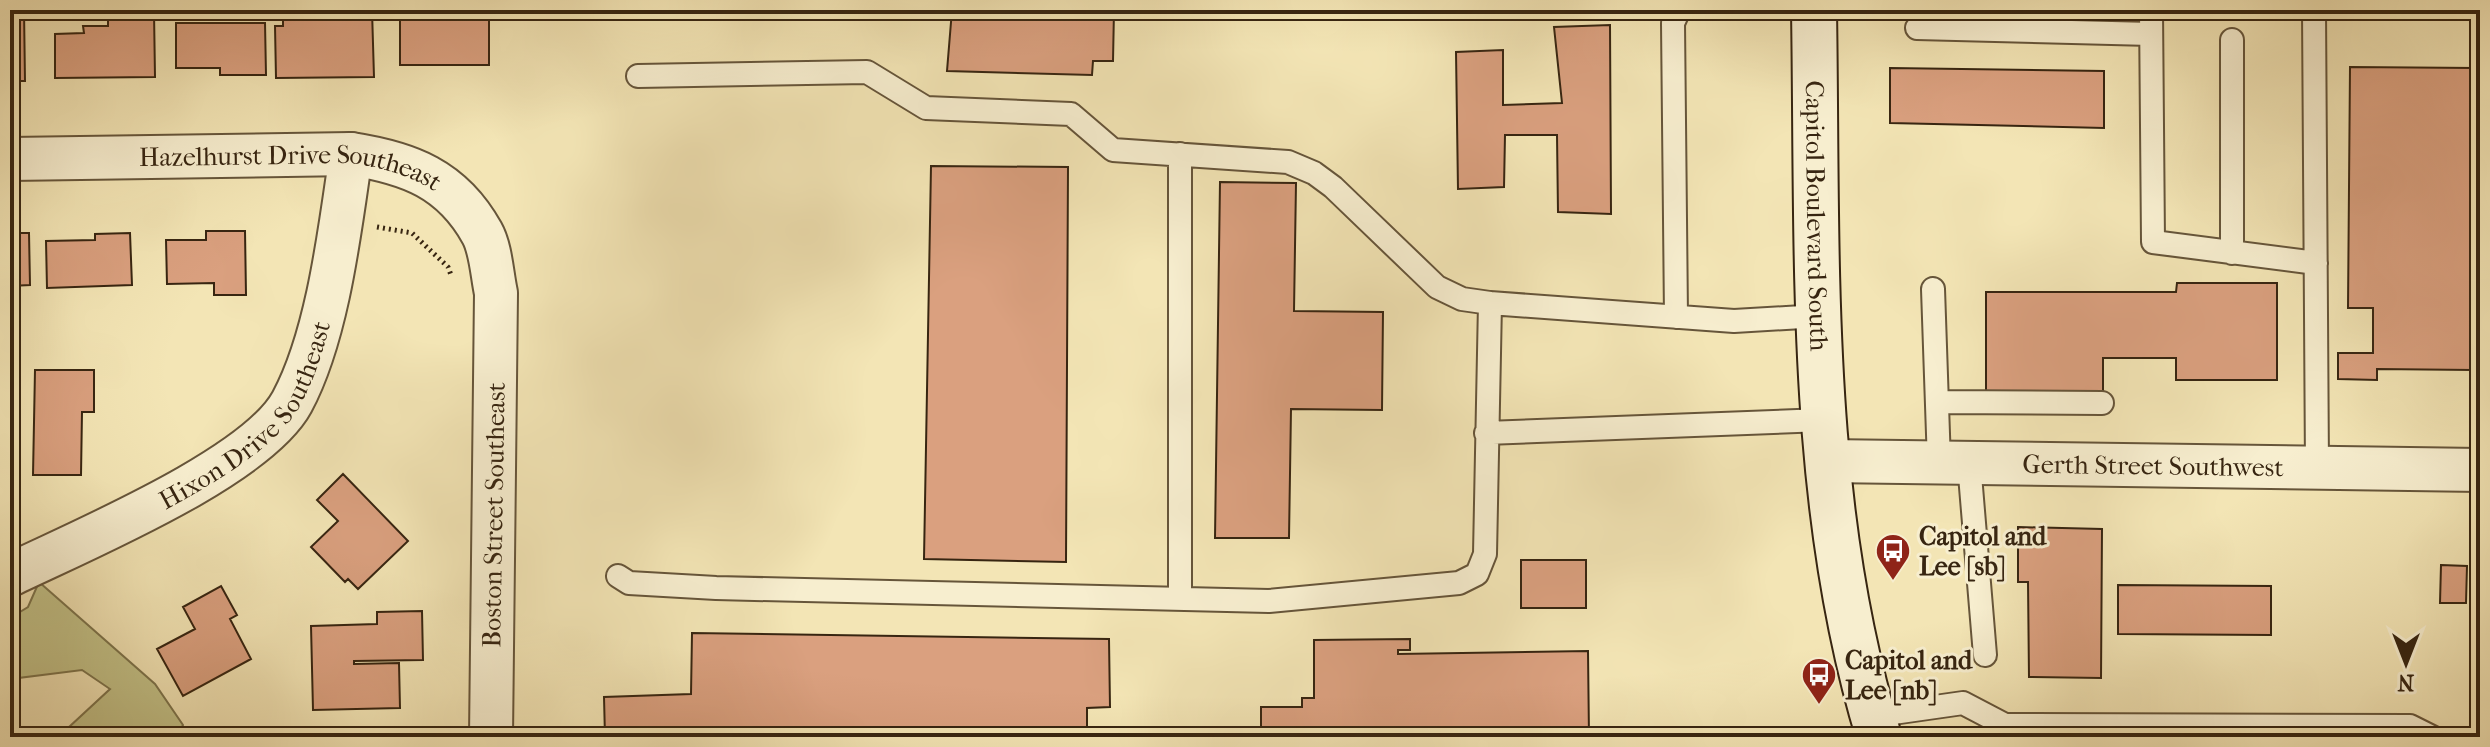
<svg xmlns="http://www.w3.org/2000/svg" width="2490" height="747" font-family="'IM FELL French Canon',serif">
<style>
.green{fill:#c3c288;stroke:#7d744c;stroke-width:2}
.building{fill:#daa07f;stroke:#372511;stroke-width:2}
.lines{fill:none;stroke-linecap:round;stroke-linejoin:round}
.lane-casing{stroke:#66553a;stroke-width:26}
.street-casing{stroke:#66553a;stroke-width:46}
.secondary-casing{stroke:#372511;stroke-width:48}
.path{stroke:#372511;stroke-width:5;stroke-dasharray:2 4;stroke-linecap:butt}
.lane{stroke:#f7eecf;stroke-width:22}
.street{stroke:#f7eecf;stroke-width:42}
.secondary{stroke:#f7eecf;stroke-width:44}
.labels{text-anchor:middle;dominant-baseline:central;stroke-width:6;stroke-linejoin:round;paint-order:stroke}
.street-label{font-size:26px;fill:#372511;stroke:#f7eecf}
.poi-label{font-size:26px;font-weight:bold;fill:#372511;stroke:#f7eecf;text-anchor:start}
</style>
<rect width="100%" height="100%" fill="#f3e5b5"/>
<filter id="stains"><feTurbulence type="fractalNoise" baseFrequency=".0025" numOctaves="4"/><feColorMatrix values="0 0 0 0 .2 0 0 0 0 .09 0 0 0 0 .02 0 0 0 .5 -.17"/></filter>
<radialGradient id="worn" r=".72"><stop offset=".6" stop-color="#630" stop-opacity="0"/><stop offset="1" stop-color="#630" stop-opacity=".3"/></radialGradient>
<path class="green" d="M 39,582 L 155,684 L 183,725 L 176,737 L 69,737 L 68,728 L 110,689 L 82,670 L 10,679 L 10,618 L 28,607 Z"/>
<path class="building" d="M 10,10 L 24,10 L 25,81 L 10,81 Z
M 283,10 L 372,10 L 374,77 L 276,78 L 275,26 L 283,26 Z
M 400,10 L 489,10 L 489,65 L 400,65 Z
M 952,10 L 1114,10 L 1113,61 L 1093,61 L 1092,75 L 947,71 Z
M 154,12 L 155,77 L 55,78 L 55,34 L 84,33 L 83,26 L 108,26 L 108,13 Z
M 176,23 L 265,23 L 266,75 L 220,75 L 220,68 L 176,68 Z
M 1610,25 L 1611,214 L 1558,212 L 1557,135 L 1505,135 L 1504,187 L 1458,189 L 1456,52 L 1503,50 L 1503,105 L 1562,103 L 1554,27 Z
M 2350,67 L 2476,68 L 2473,370 L 2377,369 L 2377,380 L 2338,379 L 2338,353 L 2373,353 L 2373,308 L 2348,308 Z
M 1890,68 L 2104,71 L 2104,128 L 1890,123 Z
M 931,166 L 1068,167 L 1066,562 L 924,559 Z
M 1220,182 L 1296,183 L 1294,311 L 1383,312 L 1382,410 L 1291,409 L 1289,538 L 1215,538 Z
M 206,231 L 245,231 L 246,295 L 214,295 L 214,283 L 167,284 L 166,240 L 206,240 Z
M 10,233 L 29,233 L 30,285 L 10,286 Z
M 130,233 L 132,285 L 47,288 L 46,241 L 95,240 L 95,234 Z
M 2177,283 L 2277,283 L 2277,380 L 2176,380 L 2176,358 L 2103,358 L 2103,392 L 1986,391 L 1986,292 L 2176,292 Z
M 35,370 L 94,370 L 94,412 L 82,412 L 81,475 L 33,475 Z
M 343,474 L 408,541 L 358,589 L 348,579 L 345,582 L 311,547 L 338,521 L 317,500 Z
M 2018,527 L 2102,529 L 2101,678 L 2029,677 L 2028,582 L 2018,582 Z
M 1521,560 L 1586,560 L 1586,608 L 1521,608 Z
M 2441,565 L 2467,566 L 2466,603 L 2440,603 Z
M 2118,585 L 2271,586 L 2271,635 L 2118,634 Z
M 221,586 L 237,615 L 230,619 L 251,659 L 183,696 L 157,649 L 195,629 L 183,607 Z
M 422,611 L 423,660 L 354,661 L 354,664 L 399,663 L 400,708 L 313,710 L 311,626 L 377,624 L 377,612 Z
M 692,633 L 1109,639 L 1110,707 L 1087,708 L 1087,737 L 605,737 L 604,697 L 691,694 Z
M 1410,639 L 1410,650 L 1398,650 L 1398,654 L 1588,651 L 1589,737 L 1261,737 L 1261,707 L 1302,707 L 1302,698 L 1314,698 L 1314,640 Z"/>
<g class="lines">
<defs>
<path id="lane" d="M 2151,10 L 2153,242 L 2316,263
M 2314,10 L 2317,467
M 1917,28 L 2151,34
M 2232,40 L 2232,253
M 1180,154 L 1180,599
M 1933,289 L 1939,463
M 1490,303 L 1734,321 L 1819,316
M 1676,317 L 1673,23 L 1679,10
M 1937,402 L 2102,403
M 1486,433 L 1823,420
M 1969,463 L 1985,655
M 618,576 L 629,583 L 716,588 L 1269,601 L 1459,583 L 1477,574 L 1485,554 L 1490,303 L 1462,299 L 1437,287 L 1333,187 L 1314,173 L 1288,162 L 1113,150 L 1071,114 L 926,108 L 867,72 L 638,76
M 1872,716 L 1963,703 L 2005,725 L 2009,736
M 2005,725 L 2410,726 L 2432,737"/>
<g id="street">
<path id="s1" d="M 10,159 L 351,154 C 409,163 452,179 482,233 C 491,249 492,275 496,293 L 491,737"/>
<path id="s2" d="M 1827,461 L 2480,470"/>
<path id="s3" d="M 10,575 C 80,541 256,468 292,402 C 328,335 340,229 351,154"/>
</g>
<g id="secondary">
<path id="s4" d="M 1814,10 C 1818,252 1807,503 1879,737"/>
</g>
</defs>
<use href="#lane" class="lane-casing"/>
<use href="#street" class="street-casing"/>
<use href="#secondary" class="secondary-casing"/>
<path class="path" d="M 377,227 L 412,233 L 448,267 L 451,275"/>
<use href="#lane" class="lane"/>
<use href="#street" class="street"/>
<use href="#secondary" class="secondary"/>
</g>
<defs>
<symbol id="bus-pin" viewBox="-11 -11 22 30"><path d="M0 17L-7.5 6A9.5 9.5 0 1 1 7.5 6Z" fill="#8f2418" stroke="#f7eecf"/><path d="M-5-6H5V4H4V6H2V4H-2V6H-4V4H-5ZM-3.5-4V0h7V-4ZM-3.5 1.2v1.5H-2V1.2ZM2 1.2v1.5H3.5V1.2Z" fill="#fff"/></symbol>
</defs>
<g fill-rule="evenodd">
<use href="#bus-pin" x="1873" y="531" width="40" height="54"/>
<use href="#bus-pin" x="1799" y="655" width="40" height="54"/>
</g>
<g class="labels">
<g class="street-label">
<text stroke="none"><textPath href="#s1" startOffset="282">Hazelhurst Drive Southeast</textPath></text>
<text stroke="none"><textPath href="#s4" startOffset="206">Capitol Boulevard South</textPath></text>
<text stroke="none"><textPath href="#s3" startOffset="294">Hixon Drive Southeast</textPath></text>
<text stroke="none"><textPath href="#s2" startOffset="326">Gerth Street Southwest</textPath></text>
<text transform="translate(494 515) rotate(-89)">Boston Street Southeast</text>
</g>
<g class="poi-label">
<text x="1919" y="536">Capitol and<tspan x="1919" dy="30">Lee [sb]</tspan></text>
<text x="1845" y="660">Capitol and<tspan x="1845" dy="30">Lee [nb]</tspan></text>
</g>
</g>
<rect width="2490" height="747" fill="none" stroke="#f3e5b5" stroke-width="40"/>
<rect x="12" y="12" width="2466" height="723" fill="none" stroke="#372511" stroke-width="4"/>
<rect x="20" y="20" width="2450" height="707" fill="none" stroke="#372511" stroke-width="2"/>
<g transform="translate(2406 663) rotate(180)" stroke="#f7eecf" stroke-width="6" paint-order="stroke">
<path d="M0-6L14 30L0 20L-14 30Z" fill="#372511"/>
<text y="-12" font-size="22" font-weight="bold" text-anchor="middle" fill="#372511">N</text>
</g>
<rect width="100%" height="100%" filter="url(#stains)"/>
<rect width="100%" height="100%" fill="url(#worn)"/>
</svg>
